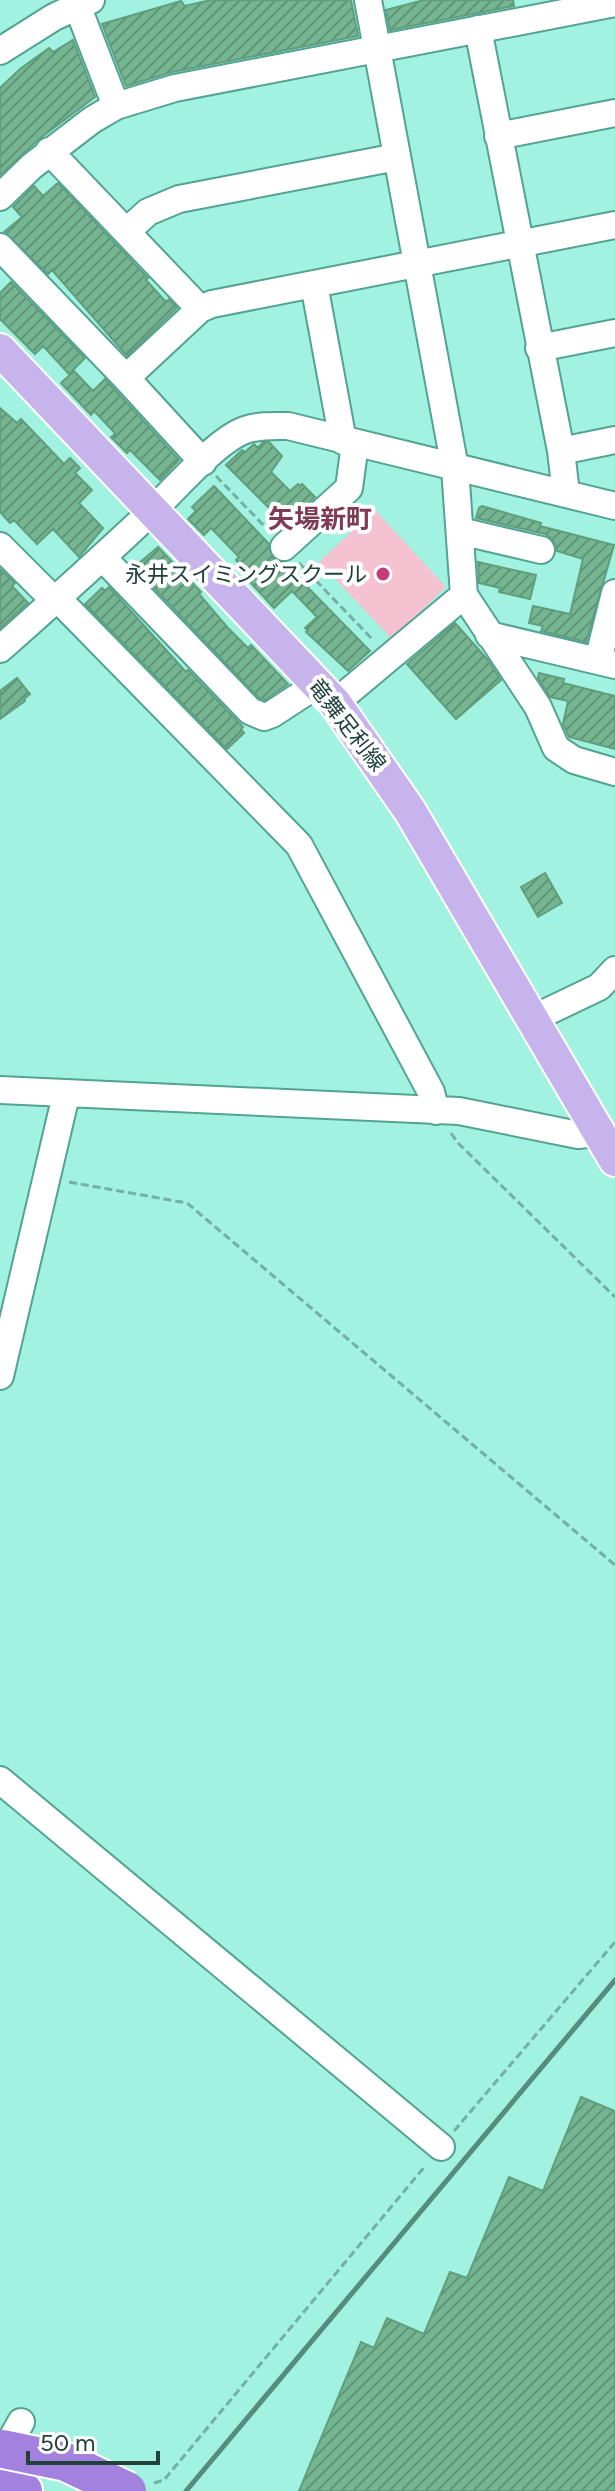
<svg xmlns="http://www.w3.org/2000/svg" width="615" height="2491" font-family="Figtree,'Noto Sans JP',sans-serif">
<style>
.park{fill:#f5c2d1}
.building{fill:url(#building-hatch);stroke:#609e7c;stroke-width:2}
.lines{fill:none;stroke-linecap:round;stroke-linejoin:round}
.minor-casing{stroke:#53a393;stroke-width:30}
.major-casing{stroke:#fff;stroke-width:36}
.highway-casing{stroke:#fff;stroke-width:42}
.path{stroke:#71b0a2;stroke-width:3;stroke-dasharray:8 4;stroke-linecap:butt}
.minor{stroke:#fff;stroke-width:26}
.major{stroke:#c8b4ec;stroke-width:32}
.highway{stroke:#a382df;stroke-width:38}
.rail{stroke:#568b7f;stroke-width:5}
.highway-bridge-casing{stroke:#fff;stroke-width:42;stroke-linecap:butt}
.highway-bridge{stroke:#a382df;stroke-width:38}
.poi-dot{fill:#c63c76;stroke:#fff;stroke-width:3}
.labels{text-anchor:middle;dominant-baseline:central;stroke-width:8;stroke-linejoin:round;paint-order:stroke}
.poi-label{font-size:22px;fill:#20423b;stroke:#fff;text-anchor:end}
.street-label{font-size:22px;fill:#20423b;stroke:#fff}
.quarter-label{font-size:26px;font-weight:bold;fill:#803b54;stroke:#fff}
</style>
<defs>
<pattern id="building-hatch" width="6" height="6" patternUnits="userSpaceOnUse" patternTransform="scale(2)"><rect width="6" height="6" fill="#76b592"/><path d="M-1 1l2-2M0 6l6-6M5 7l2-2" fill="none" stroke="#609578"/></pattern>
</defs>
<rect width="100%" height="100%" fill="#a1f2e0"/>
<path class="park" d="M 375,510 L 446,587 L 392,639 L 319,562 Z"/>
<path class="building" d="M 211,0 L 351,0 L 358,36 L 172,72 L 126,86 L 102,24 L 181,1 L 185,6 Z
M 424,0 L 513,0 L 514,6 L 390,30 L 386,10 Z
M 73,40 L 95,97 L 39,139 L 0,175 L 0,88 L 20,69 L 49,48 L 53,52 Z
M 58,183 L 148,278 L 146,280 L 166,302 L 169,299 L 177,308 L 127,356 L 52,270 L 48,274 L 4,232 L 22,217 L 13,207 L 34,186 L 43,196 Z
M 11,282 L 85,358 L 69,374 L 43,346 L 35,354 L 0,319 L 0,293 Z
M 74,371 L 93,391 L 105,379 L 179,460 L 160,480 L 130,450 L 127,453 L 111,437 L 115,434 L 113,431 L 94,411 L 91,415 L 61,383 Z
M 0,408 L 17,423 L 21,419 L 64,464 L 70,458 L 80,468 L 75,473 L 92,490 L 79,503 L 103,528 L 79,557 L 53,529 L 37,544 L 14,520 L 10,523 L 0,512 Z
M 263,442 L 269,442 L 282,456 L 271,472 L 290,491 L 298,484 L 300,486 L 302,484 L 315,497 L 285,524 L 226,465 L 242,450 L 245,452 L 254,444 L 258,448 Z
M 214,486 L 269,544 L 273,558 L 284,563 L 370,651 L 348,671 L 306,632 L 308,631 L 305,628 L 317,617 L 292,591 L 274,608 L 237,568 L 240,565 L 236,560 L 239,557 L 211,528 L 204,535 L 188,519 L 196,511 L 192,507 Z
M 482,506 L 541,523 L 540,526 L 614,545 L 586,642 L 541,631 L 543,626 L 529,623 L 533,606 L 570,614 L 583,559 L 557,551 L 552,539 L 545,534 L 476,518 L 479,508 Z
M 158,547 L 201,592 L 199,594 L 228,628 L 248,648 L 251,645 L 288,684 L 265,700 L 259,698 L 137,570 L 140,567 L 138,564 Z
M 478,562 L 536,575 L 530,599 L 499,592 L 500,588 L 479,583 Z
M 0,569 L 15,583 L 12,586 L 28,603 L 0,628 Z
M 109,587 L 186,672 L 188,670 L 243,727 L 241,729 L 244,733 L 227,749 L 85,604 L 102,588 L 105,591 Z
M 455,623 L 488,660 L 501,680 L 456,719 L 407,664 Z
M 539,673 L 564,679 L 563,683 L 615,696 L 615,749 L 569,737 L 563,724 L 568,701 L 550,697 L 538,678 Z
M 17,678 L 30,694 L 24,699 L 25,701 L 0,719 L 0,691 Z
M 545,873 L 562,903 L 538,917 L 521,887 Z
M 581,2097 L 615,2111 L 615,2491 L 299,2491 L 361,2342 L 374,2348 L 387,2318 L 424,2334 L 450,2272 L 467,2278 L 509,2177 L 543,2191 Z"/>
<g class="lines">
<defs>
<path id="minor" d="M 75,0 L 116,106
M 368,0 L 455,468 L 464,595 L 538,707 L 556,748 L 574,760 L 615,772
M 478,29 L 561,451 L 566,493
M 0,51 L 54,17 L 91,0
M 498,136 L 615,113
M 49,151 L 200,309
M 0,197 L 32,166 L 92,120 L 116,106 L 175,88 L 615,3
M 127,231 L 148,212 L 179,199 L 397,157
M 0,247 L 126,378 L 203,462
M 314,284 L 343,441
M 539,348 L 615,333
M 126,378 L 200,309 L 212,304 L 615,225
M 561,451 L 615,440
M 460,531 L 541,550
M 0,546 L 55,601
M 284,547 L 349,488 L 355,444
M 102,557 L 250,711 L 264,717 L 272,714 L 318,684
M 58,599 L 299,845 L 431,1092 L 436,1111
M 489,635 L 615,665
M 0,649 C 52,603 103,557 154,509 C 176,488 217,440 245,430 C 259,425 274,426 288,426 L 615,506
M 598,661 L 615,593
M 335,703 L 464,595
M 530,1020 L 599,987 L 615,970
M 0,1090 L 459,1111 L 578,1135 L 597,1133
M 0,1376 L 66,1095
M 0,1780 L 441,2147
M 0,2460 L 21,2422"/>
<path id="major" d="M 0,350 L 335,703 L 410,811 L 615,1160"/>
<path id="highway" d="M 0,2479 L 23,2491"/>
</defs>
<use href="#minor" class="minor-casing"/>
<use href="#major" class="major-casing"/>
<use href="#highway" class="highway-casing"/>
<path class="path" d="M 216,476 L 269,531
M 299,563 L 374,641
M 451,1133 L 458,1143 L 615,1297
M 69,1182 L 187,1203 L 615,1565
M 454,2131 L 615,1942
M 154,2483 L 164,2480 L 426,2165"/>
<use href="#minor" class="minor"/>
<use href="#major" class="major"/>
<use href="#highway" class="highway"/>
<path class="rail" d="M 186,2491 L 615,1980"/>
<defs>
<path id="highway-bridge" d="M 3,2449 L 66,2462 L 127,2491"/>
</defs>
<use href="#highway-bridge" class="highway-bridge-casing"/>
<use href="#highway-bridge" class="highway-bridge"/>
</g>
<circle class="poi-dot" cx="383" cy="574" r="8"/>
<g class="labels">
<g class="poi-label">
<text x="367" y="574">永井スイミングスクール</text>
</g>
<g class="street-label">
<text transform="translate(347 725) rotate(52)">竜舞足利線</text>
</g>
<g class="quarter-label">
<text x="320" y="519">矢場新町</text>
</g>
</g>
<path d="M28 2451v12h130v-12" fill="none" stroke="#20423b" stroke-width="4"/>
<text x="40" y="2451" font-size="24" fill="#20423b" stroke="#ffffff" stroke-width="6" paint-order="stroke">50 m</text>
</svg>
